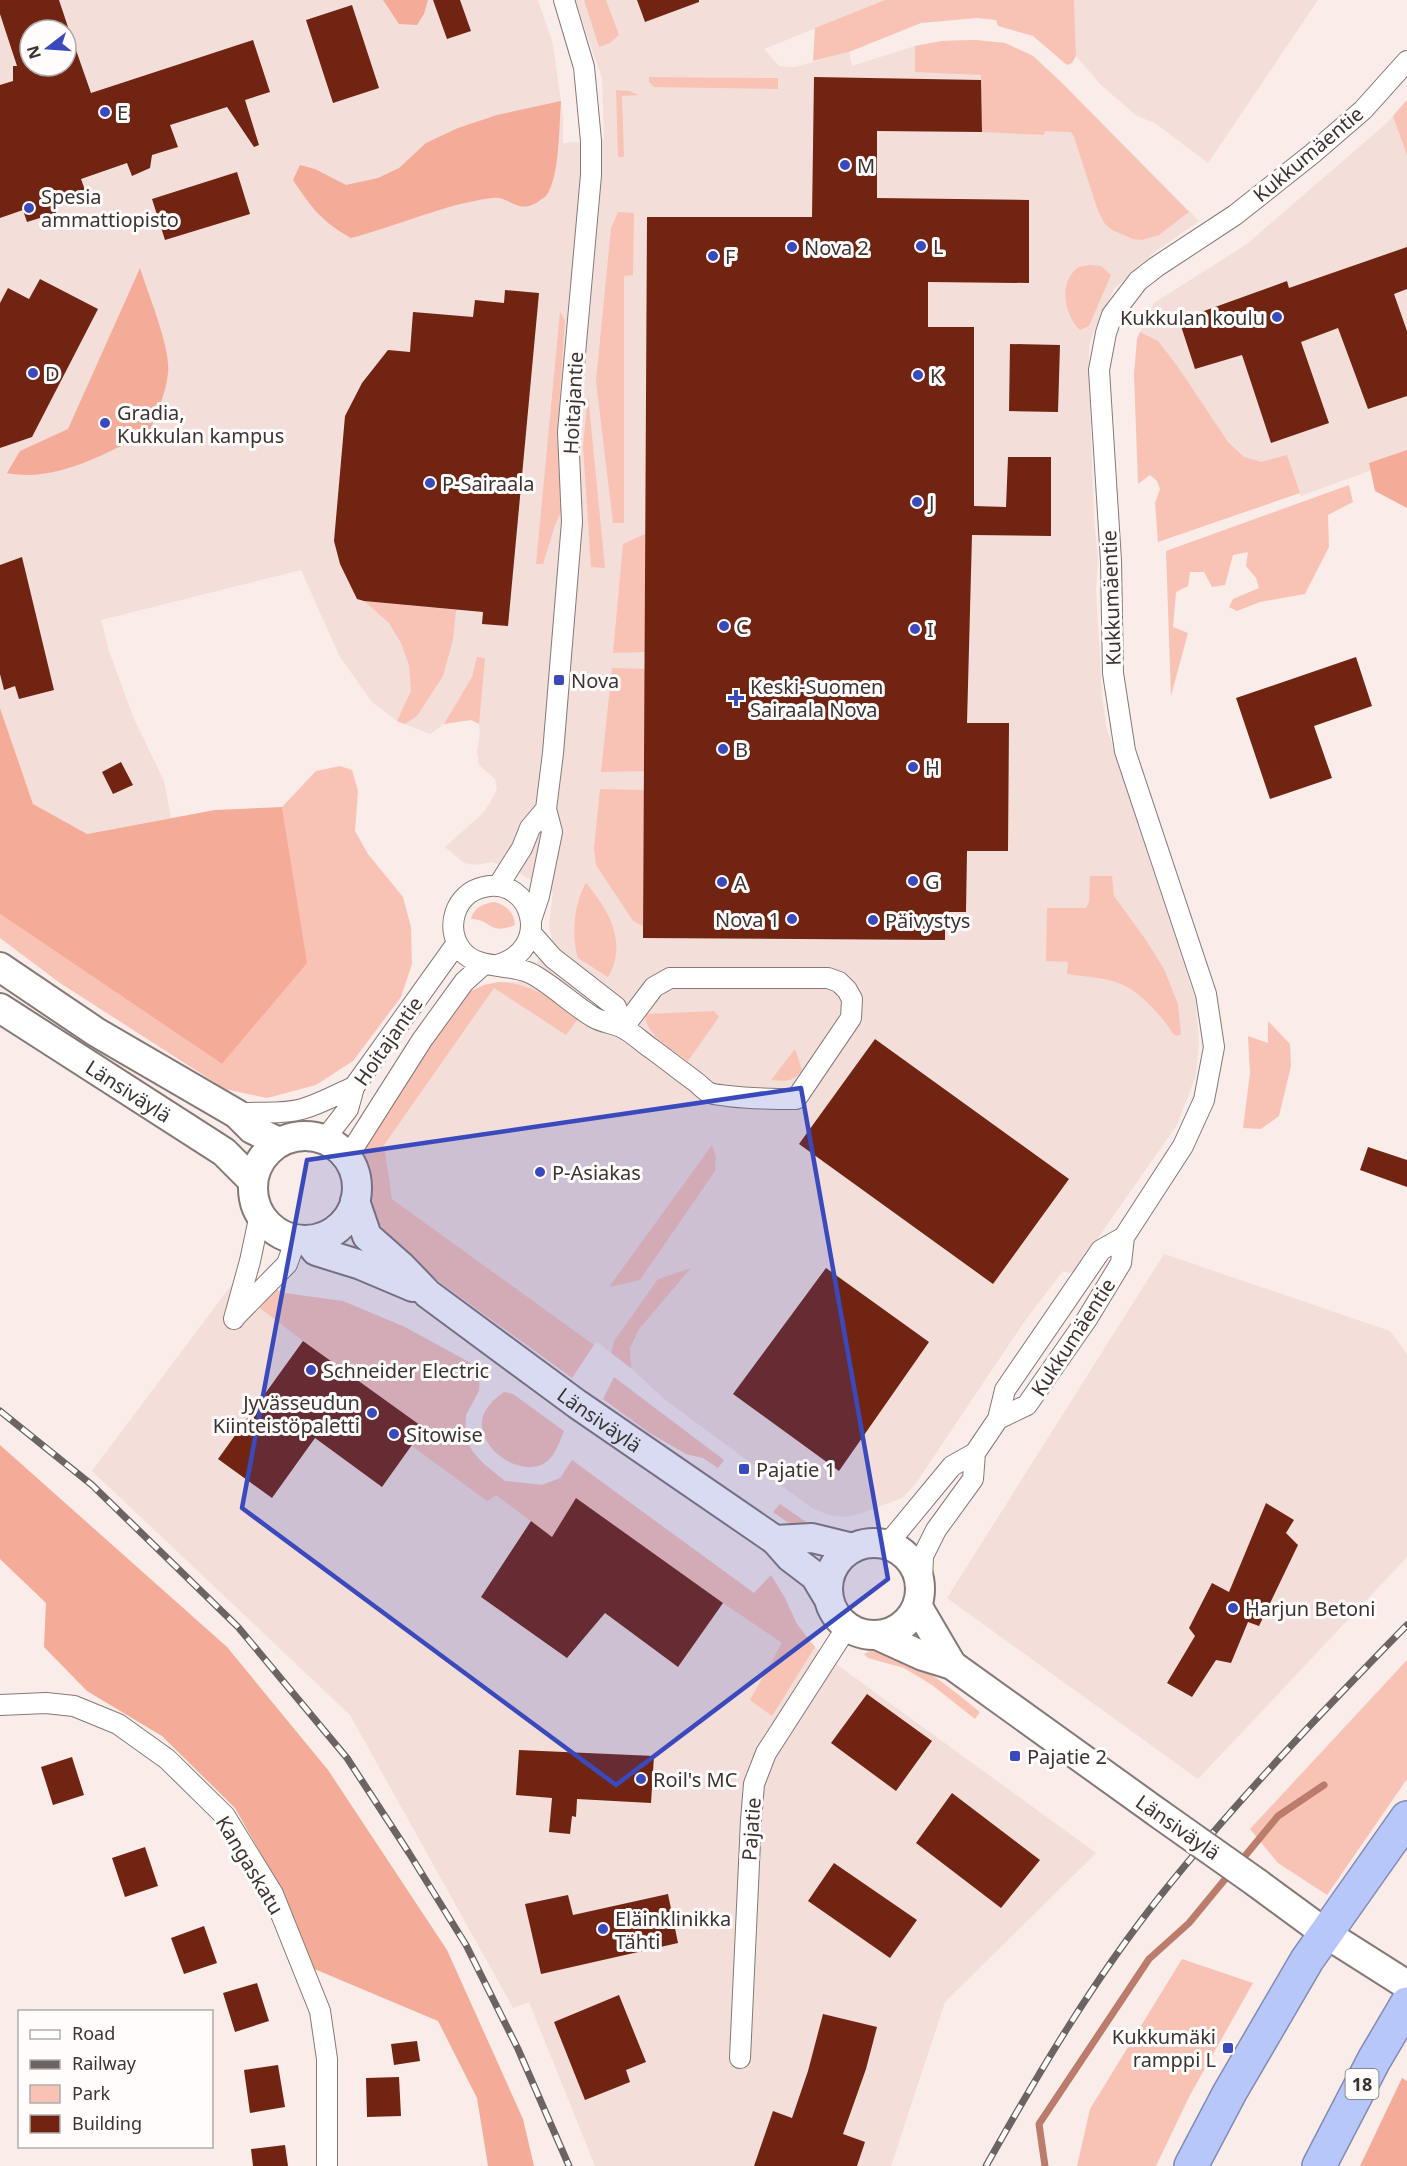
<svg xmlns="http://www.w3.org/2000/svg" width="1407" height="2166" font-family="'Noto Sans',sans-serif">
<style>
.built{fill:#f3ded9;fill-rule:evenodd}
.green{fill:#f8c3b5}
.forest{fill:#f4ab98}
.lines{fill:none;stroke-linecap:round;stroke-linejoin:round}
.stream{stroke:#bc7c6c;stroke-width:7}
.building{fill:#712411}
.minor-casing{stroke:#857976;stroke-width:22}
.secondary-casing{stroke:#857976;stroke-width:32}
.trunk-casing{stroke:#818bb4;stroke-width:36}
.minor{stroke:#fff;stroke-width:20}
.secondary{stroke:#fff;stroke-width:28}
.trunk{stroke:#b8c7fa;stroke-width:33}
.rail-casing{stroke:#6b6462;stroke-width:7}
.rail{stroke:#fffcfb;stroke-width:4.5;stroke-dasharray:14;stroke-linecap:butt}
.secondary-bridge-casing{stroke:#857976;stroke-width:32;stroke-linecap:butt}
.secondary-bridge{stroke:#fff;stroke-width:28}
.marked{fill:#3a4abd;fill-opacity:0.2;stroke:#3a4abd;stroke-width:4.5;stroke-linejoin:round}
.poi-dot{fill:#3a4abd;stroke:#fffcfb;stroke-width:2}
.labels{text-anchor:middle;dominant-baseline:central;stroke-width:6;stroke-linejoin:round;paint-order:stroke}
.shield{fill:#fffcfb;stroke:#75716f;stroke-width:1.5}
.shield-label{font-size:18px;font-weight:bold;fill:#3a3533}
.poi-label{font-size:20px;fill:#3a3533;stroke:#fffcfb;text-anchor:start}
.street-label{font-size:20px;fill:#3a3533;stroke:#fffcfb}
</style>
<rect width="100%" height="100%" fill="#f9ece9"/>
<path class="built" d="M 0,0 L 538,0 L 553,44 L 563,117 L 563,143 L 604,140 L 602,78 L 575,0 L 885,0 L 764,49 L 779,66 L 795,67 L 849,52 L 852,66 L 915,46 L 942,41 L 975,40 L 1005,43 L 1033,56 L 1062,83 L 1199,221 L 1152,254 L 1114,289 L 1094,331 L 1089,346 L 1089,378 L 1094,518 L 1098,560 L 1096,590 L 1102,695 L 1106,726 L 1195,999 L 1199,1041 L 1196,1075 L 1177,1125 L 1076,1269 L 1070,1273 L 1063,1271 L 1024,1322 L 914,1486 L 902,1498 L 859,1514 L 846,1517 L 828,1515 L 812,1508 L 664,1399 L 631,1368 L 597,1342 L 594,1345 L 392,1199 L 361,1166 L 484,985 L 499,982 L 517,982 L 530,973 L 552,939 L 549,926 L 553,892 L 509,868 L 492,862 L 476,865 L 464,863 L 445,847 L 482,814 L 490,803 L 497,789 L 495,779 L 479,765 L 477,751 L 480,733 L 479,724 L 471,720 L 444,724 L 430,734 L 397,721 L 372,702 L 340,657 L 301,570 L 101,620 L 109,651 L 134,719 L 164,781 L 171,818 L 86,834 L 33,804 L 0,708 ZM 30,30 L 66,30 L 66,66 L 30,66 Z
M 1074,0 L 1318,0 L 1208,163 L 1155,123 L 1137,116 L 1100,84 L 1076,56 Z
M 1407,100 L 1407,457 L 1301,496 L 1299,493 L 1243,511 L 1137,339 L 1154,303 L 1247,244 L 1388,122 Z
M 1164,1254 L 1390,1331 L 1407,1354 L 1407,1557 L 1198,1779 L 947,1598 Z
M 239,1275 L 505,1481 L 575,1488 L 780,1620 L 836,1664 L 1096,1853 L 945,2002 L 891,2166 L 595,2166 L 529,2002 L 513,2008 L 350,1715 L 92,1471 Z"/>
<path class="green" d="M 584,0 L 606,0 L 619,35 L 610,43 L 599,47 Z
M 885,0 L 1074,0 L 1076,56 L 1072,63 L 1067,65 L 1033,36 L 998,26 L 996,20 L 977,18 L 921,23 L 849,52 L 813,61 L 815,28 Z
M 975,40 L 1005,43 L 1033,56 L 1062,83 L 1189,212 L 1159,235 L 1142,240 L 1133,239 L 1112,230 L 1105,224 L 1098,211 L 1074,137 L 1071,132 L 1045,131 L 1044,135 L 982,132 L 981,75 L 915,72 L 915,46 L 942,41 Z
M 649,77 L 778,78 L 778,89 L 654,87 L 649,82 Z
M 616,90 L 629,91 L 639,95 L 622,96 L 624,157 L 618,157 Z
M 1407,100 L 1407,155 L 1393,116 Z
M 618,212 L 634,213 L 633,275 L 624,276 L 624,523 L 613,523 L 596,381 L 611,228 Z
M 1089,265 L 1101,266 L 1111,275 L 1089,326 L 1080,330 C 1065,316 1058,285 1076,269 C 1079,266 1085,266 1089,265 Z
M 560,312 L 565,321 L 559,407 L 563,493 L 561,512 L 555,525 L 543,564 L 536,564 Z
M 1140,332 L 1158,341 L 1178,367 L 1228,442 L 1244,457 L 1261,462 L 1287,455 L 1300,493 L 1158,542 L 1155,503 L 1160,489 L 1157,481 L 1150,475 L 1138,484 L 1134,374 L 1137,339 Z
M 588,395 L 605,568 L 591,567 L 583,445 Z
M 1349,485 L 1353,502 L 1328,515 L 1329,547 L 1305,594 L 1260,602 L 1237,611 L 1229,607 L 1233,599 L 1259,588 L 1256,578 L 1246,566 L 1248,552 L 1233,555 L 1225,585 L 1212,587 L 1204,572 L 1190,572 L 1188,586 L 1176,592 L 1173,627 L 1188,633 L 1171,696 L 1166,551 Z
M 645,534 L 645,652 L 613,653 L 623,544 Z
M 364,601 L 456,610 L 453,640 L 443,676 L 417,716 L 405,724 L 397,721 L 411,691 L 409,665 L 401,643 L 389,623 Z
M 477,657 L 485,658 L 479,724 L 471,720 L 444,724 L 472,677 Z
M 612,668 L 645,669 L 644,771 L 601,772 Z
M 340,766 L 352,770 L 358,791 L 355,831 L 368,854 L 403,897 L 411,927 L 412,964 L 401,997 L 353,1061 L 316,1085 L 267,1098 L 225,1089 L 60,983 L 0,938 L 0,914 L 222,1064 L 306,963 L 282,807 L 316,771 Z
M 600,789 L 644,790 L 643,926 L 633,921 L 596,865 L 594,848 Z
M 1090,876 L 1112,876 L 1114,896 L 1146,940 L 1164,969 L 1178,1004 L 1181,1034 L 1177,1036 L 1173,1034 C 1164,1018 1140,992 1123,985 C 1106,977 1085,977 1067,974 L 1068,962 L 1046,961 L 1047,908 L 1086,908 L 1089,902 Z
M 586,883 C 609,910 628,943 608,977 L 578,958 C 571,935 574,903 586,883 Z
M 495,902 C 507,906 514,912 515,925 C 488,936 492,919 471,919 C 474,907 484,903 495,902 Z
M 499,982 C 532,983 552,1000 580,1016 L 566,1035 L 494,988 L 384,1145 L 392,1199 L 594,1345 L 572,1378 L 442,1284 L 397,1246 L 375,1219 L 365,1193 L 361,1166 L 361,1152 L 371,1128 L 469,992 L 484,985 Z
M 714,1011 L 719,1017 L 688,1061 C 672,1049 645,1035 645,1014 Z
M 1268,1021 L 1290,1044 L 1291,1066 L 1279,1116 L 1261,1129 L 1243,1128 L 1250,1073 L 1248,1036 L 1268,1043 Z
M 795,1049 L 802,1070 C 792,1083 786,1081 771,1080 Z
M 712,1145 L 716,1157 L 715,1171 L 640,1280 L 609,1287 Z
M 691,1268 L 639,1329 L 630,1348 L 631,1368 L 611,1353 L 614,1341 L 658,1279 Z
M 276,1289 L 284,1293 L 343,1301 L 405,1327 L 469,1362 L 480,1376 L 479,1391 L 466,1415 L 465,1437 L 473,1452 L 484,1464 L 505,1481 L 542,1485 L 560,1478 L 572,1460 L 754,1593 L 771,1575 L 785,1598 L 797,1624 L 815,1647 L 772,1716 L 750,1700 L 782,1643 L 723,1603 L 576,1499 L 552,1537 L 496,1495 L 487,1501 L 412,1446 L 424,1428 L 303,1341 L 260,1308 Z
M 614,1377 L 724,1460 L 718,1468 L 703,1458 L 686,1454 L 648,1432 L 603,1399 Z
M 504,1392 L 513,1394 L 564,1431 C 559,1443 554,1460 541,1465 C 516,1475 479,1448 482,1421 C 483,1409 494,1399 504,1392 Z
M 780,1504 L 812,1526 L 810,1530 L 787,1522 L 773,1512 Z
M 870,1651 C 914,1655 947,1686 980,1712 L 975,1719 L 932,1685 L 904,1668 L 868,1658 L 864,1654 Z
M 1407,1660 L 1407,1779 L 1327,1895 L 1278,1863 L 1250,1829 Z
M 1182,1959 L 1253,1983 L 1190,2095 L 1156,2166 L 1077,2166 L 1090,2109 Z"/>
<path class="forest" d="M 383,0 L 428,0 L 424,14 L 417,25 L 399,24 Z
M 561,101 C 559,124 560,178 546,196 C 544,198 541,199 539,201 C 518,216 511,196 492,198 C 444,204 398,226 351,238 C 322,222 311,207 293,180 L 300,165 L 315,169 L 346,185 L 378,178 L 399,168 L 426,143 L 458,128 L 497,115 Z
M 140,268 C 148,294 171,348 168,373 C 166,393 157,412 150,431 C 107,453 56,483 7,473 L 20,451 L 68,429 Z
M 1407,450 L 1407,508 L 1375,491 L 1369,463 Z
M 0,708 L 33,804 L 87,834 L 215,810 L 282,807 L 307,963 L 222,1064 L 0,914 Z
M 0,1445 L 227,1647 L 328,1770 L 447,1950 L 523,2119 L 534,2166 L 488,2166 L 477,2098 L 438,2021 L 312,1968 L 284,1895 L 235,1808 L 162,1736 L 87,1691 L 44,1647 L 46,1603 L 0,1559 Z
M 1402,2078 L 1407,2081 L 1407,2166 L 1360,2166 Z"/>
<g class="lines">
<path class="stream" d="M 1240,1862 L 1278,1816 L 1324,1785
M 1045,2166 L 1039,2124 L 1149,1959 L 1189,1923 L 1231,1872"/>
</g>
<path class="building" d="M 0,0 L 59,0 L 69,30 L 30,30 L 30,66 L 66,66 L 66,31 L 69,30 L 91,93 L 253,40 L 270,92 L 245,100 L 259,145 L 254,147 L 227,107 L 170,125 L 178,147 L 152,155 L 150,168 L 132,176 L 127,163 L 81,179 L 85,190 L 52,201 L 56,213 L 27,222 L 23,210 L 0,218 L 0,85 L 13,81 L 13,66 L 17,66 L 0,14 Z
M 433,0 L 460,0 L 471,31 L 447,39 Z
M 637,0 L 699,0 L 699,2 L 645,22 Z
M 352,5 L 379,88 L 333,103 L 306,20 Z
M 814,77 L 981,80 L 982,132 L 877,131 L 877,198 L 1029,200 L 1029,283 L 928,282 L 928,327 L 974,327 L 974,506 L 1006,507 L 1008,457 L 1051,457 L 1051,536 L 972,535 L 967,723 L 1009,723 L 1008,851 L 967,851 L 966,912 L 945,912 L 945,940 L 643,938 L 647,217 L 812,217 Z
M 237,172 L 250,214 L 165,240 L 152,199 Z
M 1407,247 L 1407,289 L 1394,294 L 1407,331 L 1407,396 L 1368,409 L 1338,328 L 1301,342 L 1329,423 L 1271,443 L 1242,355 L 1195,369 L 1179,320 L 1287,281 L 1289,288 Z
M 40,279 L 98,309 L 32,437 L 0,448 L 0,303 L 8,288 L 29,299 Z
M 505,290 L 539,293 L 508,626 L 482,624 L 483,612 L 364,601 L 357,599 L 340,564 L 334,541 L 345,416 L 362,383 L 388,350 L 410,352 L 413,312 L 473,317 L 475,300 L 504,303 Z
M 1010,344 L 1060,345 L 1058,412 L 1009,411 Z
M 22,557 L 54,690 L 19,699 L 15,686 L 4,690 L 0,674 L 0,565 Z
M 1356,657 L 1372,706 L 1314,726 L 1332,778 L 1270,799 L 1236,698 Z
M 121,762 L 133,785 L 113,794 L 102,772 Z
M 875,1039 L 1069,1179 L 993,1284 L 799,1144 Z
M 1368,1147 L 1407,1160 L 1407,1187 L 1360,1170 Z
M 826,1268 L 929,1342 L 839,1471 L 733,1394 Z
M 303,1341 L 424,1428 L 382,1487 L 315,1438 L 272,1498 L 218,1459 Z
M 576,1498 L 723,1603 L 678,1667 L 605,1613 L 567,1658 L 481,1597 L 531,1521 L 552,1537 Z
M 1266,1503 L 1294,1520 L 1286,1533 L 1298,1545 L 1259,1626 L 1248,1622 L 1231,1663 L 1216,1660 L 1192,1697 L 1167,1683 L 1195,1636 L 1189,1628 L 1212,1583 L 1229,1592 Z
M 867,1694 L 932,1741 L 896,1791 L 831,1743 Z
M 519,1750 L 654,1756 L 651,1803 L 577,1799 L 576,1817 L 572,1816 L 570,1834 L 549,1832 L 552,1798 L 516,1795 Z
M 72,1757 L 84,1795 L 53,1805 L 41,1767 Z
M 952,1793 L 1040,1860 L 1001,1908 L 916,1843 Z
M 145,1847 L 158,1886 L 125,1897 L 112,1858 Z
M 834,1863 L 917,1920 L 890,1958 L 808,1901 Z
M 668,1894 L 678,1943 L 541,1974 L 525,1904 L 568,1895 L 573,1915 Z
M 204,1926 L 217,1963 L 184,1974 L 171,1938 Z
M 257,1983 L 269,2021 L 235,2032 L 223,1993 Z
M 619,1995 L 646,2062 L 626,2070 L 630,2082 L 585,2100 L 554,2022 Z
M 823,2014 L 877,2027 L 866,2069 L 843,2134 L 865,2142 L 857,2166 L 754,2166 L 773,2111 L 792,2118 L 808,2071 Z
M 417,2041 L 420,2061 L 394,2065 L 391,2044 Z
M 278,2065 L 285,2107 L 250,2113 L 244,2070 Z
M 399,2077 L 401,2116 L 367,2117 L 366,2078 Z
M 285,2145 L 288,2166 L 253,2166 L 251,2149 Z"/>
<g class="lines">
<defs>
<path id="minor" d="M 498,886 L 522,848 L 530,828 L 546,809
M 531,920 L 539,896 L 552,832 L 546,809 L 553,753 L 572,522 L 568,432 L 591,175 L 591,141 L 584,67 L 564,0
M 531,933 L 553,958 L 616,1007 L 623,1028
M 497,965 C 554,949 532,876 484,887 C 455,893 444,928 462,951 C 478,970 508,963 530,973 C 549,982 573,1005 593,1017 C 603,1023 613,1023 623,1028 C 633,1033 643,1043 652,1049 C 667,1060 681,1071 696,1082 C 700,1085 705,1091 710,1093 C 715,1095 723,1095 728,1096 C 751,1099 773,1099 796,1099 L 851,1018 L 852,999 L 847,990 L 839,982 L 828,978 L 670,978 L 654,987 L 623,1028
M 237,1114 C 259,1111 281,1115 302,1109 C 320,1104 337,1094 354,1087
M 324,1140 L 348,1109 L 354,1087 L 457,943
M 347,1158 L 422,1040 L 464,982 L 484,964
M 235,1317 L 287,1264 L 296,1239
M 234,1319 L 250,1261 L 260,1214
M 998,1419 L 1027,1405 L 1087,1319 L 1121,1263 L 1124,1237 L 1183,1146 L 1204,1100 L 1214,1047 L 1206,994 L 1125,751 L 1113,673 L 1111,561 L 1099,370 L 1106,333 L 1112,315 L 1138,281 L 1156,267 L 1235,215 L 1312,154 L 1363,110 L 1407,61
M 886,1543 L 895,1535 L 952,1466 L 975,1453 L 998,1419 L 1005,1390 L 1101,1250 L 1124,1237
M 922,1582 L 923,1556 L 936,1530 L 973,1479 L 975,1453
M 0,1705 L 46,1703 L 74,1706 L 118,1724 L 167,1759 L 225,1816 L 273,1894 L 320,2011 L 327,2059 L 327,2166
M 740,2058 L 751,1820 L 754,1784 L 766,1753 L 847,1627"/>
<g id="secondary">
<path d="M 0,967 L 96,1032 L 237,1114 L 252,1129 L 279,1142"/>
<path id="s1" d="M 0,1008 L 224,1152 L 253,1181"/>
<circle cx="305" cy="1188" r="52"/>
<path id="s2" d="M 355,1201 L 367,1236 L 402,1267 L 428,1294 L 577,1404 L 775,1540 L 790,1557 L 815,1576 L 827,1596"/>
<path d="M 308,1240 L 316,1251 L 361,1265 L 413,1287"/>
<path d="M 775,1540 L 812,1538 L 853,1548"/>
<circle cx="874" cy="1589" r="46"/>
<path d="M 918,1607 L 952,1665"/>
<path d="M 879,1636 L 923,1656 L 952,1665 L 1158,1813"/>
<path d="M 1257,1883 L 1325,1933 L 1407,1985"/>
</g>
<path id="trunk" d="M 1191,2166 L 1230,2092 L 1307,1960 L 1407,1818
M 1319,2166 L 1374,2060 L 1407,2004"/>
</defs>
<use href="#minor" class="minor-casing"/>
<use href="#secondary" class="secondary-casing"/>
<use href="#trunk" class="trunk-casing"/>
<use href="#minor" class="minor"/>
<use href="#secondary" class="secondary"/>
<use href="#trunk" class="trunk"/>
<defs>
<path id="rail" d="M 0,1411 L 92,1485 L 238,1627 L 347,1758 L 409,1853 L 466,1945 L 518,2049 L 569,2166
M 986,2166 C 1039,2072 1094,1979 1161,1895 C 1237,1800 1322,1712 1407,1625"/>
</defs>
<use href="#rail" class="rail-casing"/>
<use href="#rail" class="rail"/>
<defs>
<path id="secondary-bridge" d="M 1158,1813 L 1257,1883"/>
</defs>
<use href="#secondary-bridge" class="secondary-bridge-casing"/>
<use href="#secondary-bridge" class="secondary-bridge"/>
</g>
<path class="marked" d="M 801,1088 L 888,1579 L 616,1785 L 242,1508 L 307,1160 Z"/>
<g class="poi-dot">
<circle cx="105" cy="112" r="6"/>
<circle cx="845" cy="165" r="6"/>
<circle cx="29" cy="208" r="6"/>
<circle cx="921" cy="246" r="6"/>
<circle cx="792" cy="247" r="6"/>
<circle cx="713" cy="256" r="6"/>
<circle cx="1277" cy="317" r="6"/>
<circle cx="33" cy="373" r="6"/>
<circle cx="918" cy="375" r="6"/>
<circle cx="105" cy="423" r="6"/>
<circle cx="430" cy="483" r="6"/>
<circle cx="917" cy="502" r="6"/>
<circle cx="724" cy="626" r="6"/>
<circle cx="915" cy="629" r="6"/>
<rect x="553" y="674" width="12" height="12" rx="3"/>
<path d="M733 689h6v6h6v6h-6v6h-6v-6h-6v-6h6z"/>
<circle cx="723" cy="749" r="6"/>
<circle cx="913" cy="767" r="6"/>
<circle cx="913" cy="881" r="6"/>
<circle cx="722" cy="882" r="6"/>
<circle cx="792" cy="919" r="6"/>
<circle cx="873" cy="920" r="6"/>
<circle cx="540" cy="1172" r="6"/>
<circle cx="311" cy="1370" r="6"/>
<circle cx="372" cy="1413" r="6"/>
<circle cx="394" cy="1434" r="6"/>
<rect x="738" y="1463" width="12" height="12" rx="3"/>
<circle cx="1233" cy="1608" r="6"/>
<rect x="1009" y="1750" width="12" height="12" rx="3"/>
<circle cx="641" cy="1779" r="6"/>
<circle cx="603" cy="1929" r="6"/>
<rect x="1222" y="2042" width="12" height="12" rx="3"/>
</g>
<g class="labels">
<rect class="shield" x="1345.5" y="2069" width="33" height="30" rx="4.5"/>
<g class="shield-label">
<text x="1362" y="2084">18</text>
</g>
<g class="poi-label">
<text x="117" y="112">E</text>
<text x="857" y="165">M</text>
<text x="41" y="196">Spesia<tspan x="41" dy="23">ammattiopisto</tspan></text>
<text x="933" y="246">L</text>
<text x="804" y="247">Nova 2</text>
<text x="725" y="256">F</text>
<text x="1265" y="317" text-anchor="end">Kukkulan koulu</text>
<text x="45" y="373">D</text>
<text x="930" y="375">K</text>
<text x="117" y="412">Gradia,<tspan x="117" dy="23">Kukkulan kampus</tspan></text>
<text x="442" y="483">P-Sairaala</text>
<text x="929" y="502">J</text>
<text x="736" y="626">C</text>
<text x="927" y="629">I</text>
<text x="571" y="680">Nova</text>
<text x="750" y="686">Keski-Suomen<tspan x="750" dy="23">Sairaala Nova</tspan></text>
<text x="735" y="749">B</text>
<text x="925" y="767">H</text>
<text x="925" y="881">G</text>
<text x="734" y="882">A</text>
<text x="780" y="919" text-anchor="end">Nova 1</text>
<text x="885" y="920">Päivystys</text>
<text x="552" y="1172">P-Asiakas</text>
<text x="323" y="1370">Schneider Electric</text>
<text x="360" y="1402" text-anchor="end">Jyvässeudun<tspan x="360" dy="23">Kiinteistöpaletti</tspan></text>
<text x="406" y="1434">Sitowise</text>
<text x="756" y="1469">Pajatie 1</text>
<text x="1245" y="1608">Harjun Betoni</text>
<text x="1027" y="1756">Pajatie 2</text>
<text x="653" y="1779">Roil's MC</text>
<text x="615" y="1918">Eläinklinikka<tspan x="615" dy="23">Tähti</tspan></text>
<text x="1216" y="2036" text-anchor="end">Kukkumäki<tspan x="1216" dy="23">ramppi L</tspan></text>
</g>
<g class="street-label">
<text transform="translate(1308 154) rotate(-40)">Kukkumäentie</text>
<text transform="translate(573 403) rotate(-87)">Hoitajantie</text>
<text transform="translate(1111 598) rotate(-92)">Kukkumäentie</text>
<text transform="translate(388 1041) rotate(-55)">Hoitajantie</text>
<text stroke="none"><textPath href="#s1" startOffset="153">Länsiväylä</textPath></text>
<text transform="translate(1073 1337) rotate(-57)">Kukkumäentie</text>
<text stroke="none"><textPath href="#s2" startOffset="334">Länsiväylä</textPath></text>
<text transform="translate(1178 1827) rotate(35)">Länsiväylä</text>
<text transform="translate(751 1829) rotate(-86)">Pajatie</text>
<text transform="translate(250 1865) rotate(59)">Kangaskatu</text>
</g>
</g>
<rect x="18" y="2010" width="195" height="138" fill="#fffcfb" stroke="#b0acab" stroke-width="1.5"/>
<rect x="30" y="2030" width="30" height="9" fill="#ffffff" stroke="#b0acab" stroke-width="1.5"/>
<text x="72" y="2040" font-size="18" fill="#3a3533">Road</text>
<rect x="30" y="2060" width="30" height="9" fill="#6b6462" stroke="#b0acab" stroke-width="1.5"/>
<text x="72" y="2070" font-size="18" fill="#3a3533">Railway</text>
<rect x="30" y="2085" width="30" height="18" fill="#f8c3b5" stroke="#b0acab" stroke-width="1.5"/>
<text x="72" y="2100" font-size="18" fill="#3a3533">Park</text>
<rect x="30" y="2115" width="30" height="18" fill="#712411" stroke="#b0acab" stroke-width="1.5"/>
<text x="72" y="2130" font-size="18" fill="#3a3533">Building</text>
<g transform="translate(48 48) rotate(253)"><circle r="28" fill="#fffcfb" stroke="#b0acab" stroke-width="1.5"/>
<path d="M0-4.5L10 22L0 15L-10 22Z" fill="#3a4abd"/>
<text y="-9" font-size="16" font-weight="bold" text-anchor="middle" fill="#3a3533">N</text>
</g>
</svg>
